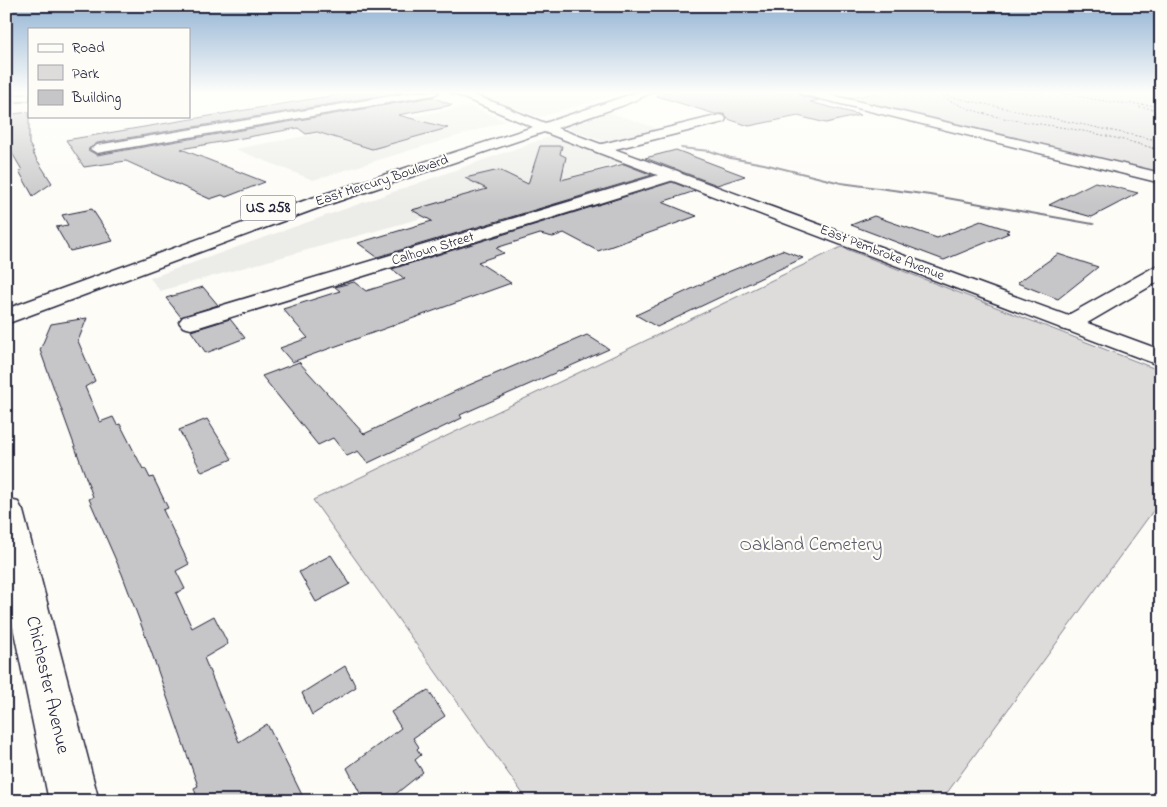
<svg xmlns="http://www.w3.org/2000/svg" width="1167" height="807" font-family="'Indie Flower',sans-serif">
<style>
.built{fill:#ecece9}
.green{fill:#dddcdb;stroke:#807f8b}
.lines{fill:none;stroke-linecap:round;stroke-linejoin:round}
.stream{fill:#787885;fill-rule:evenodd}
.building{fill:#c6c6c8;stroke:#22223b}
.minor-casing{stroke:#22223b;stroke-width:3}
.major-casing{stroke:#22223b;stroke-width:3}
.path-far1{stroke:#22223b;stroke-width:1;stroke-dasharray:2 2;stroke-linecap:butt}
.path{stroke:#22223b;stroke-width:2;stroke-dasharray:2 2;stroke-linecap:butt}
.minor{fill:#fdfcf7;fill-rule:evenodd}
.major{fill:#fdfcf7;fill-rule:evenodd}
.labels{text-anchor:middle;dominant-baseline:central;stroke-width:4.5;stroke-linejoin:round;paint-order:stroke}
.far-street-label{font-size:14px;fill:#22223b;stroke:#fdfcf7}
.shield{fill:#fdfcf7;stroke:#646373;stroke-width:1}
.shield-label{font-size:15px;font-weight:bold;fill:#22223b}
.near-park-label{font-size:19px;fill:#5a5a6b;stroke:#fdfcf7}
.near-street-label{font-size:19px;fill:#22223b;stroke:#fdfcf7}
</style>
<rect width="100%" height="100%" fill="#fdfcf7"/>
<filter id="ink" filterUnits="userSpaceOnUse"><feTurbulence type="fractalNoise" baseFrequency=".02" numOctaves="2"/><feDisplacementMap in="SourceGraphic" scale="10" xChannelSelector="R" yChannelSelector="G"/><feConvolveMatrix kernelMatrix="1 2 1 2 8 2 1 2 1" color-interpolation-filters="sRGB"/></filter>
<g filter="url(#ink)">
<path class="built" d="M 495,92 L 623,92 L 544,116 L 535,116 L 481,96 Z
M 470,106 L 506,121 L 313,180 L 235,149 Z
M 609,112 L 662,130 L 608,143 L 564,127 Z
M 554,135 L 623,162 L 160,291 L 150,278 Z"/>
<path class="green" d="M 881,92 L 1161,92 L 1161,175 L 844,99 Z
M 841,247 L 1161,371 L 1161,500 L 941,801 L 528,801 L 313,500 Z"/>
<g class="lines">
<path class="stream" d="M 680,147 L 710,150 L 731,157 L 764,163 L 841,182 L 930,194 L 1093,223 L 1095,224 L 1093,225 L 930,196 L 841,184 L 764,165 L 730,159 L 710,152 L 681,149 Z"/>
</g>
<path class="building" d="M 354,92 L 404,92 L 97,143 L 88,150 L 97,155 L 432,97 L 452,105 L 398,115 L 448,128 L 372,149 L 317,132 L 306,134 L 298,128 L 181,149 L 265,182 L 226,197 L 222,195 L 210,199 L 126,161 L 84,167 L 66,140 Z
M 657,92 L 798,92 L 801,96 L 819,100 L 810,102 L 860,115 L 826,123 L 798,116 L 749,126 L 728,119 L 724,114 L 715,114 L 657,96 Z
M 29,112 L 29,144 L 34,152 L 32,152 L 52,183 L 33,196 L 19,171 L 22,170 L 9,148 L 6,148 L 6,115 Z
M 540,146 L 562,146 L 560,154 L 566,157 L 561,180 L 624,164 L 652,175 L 377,257 L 358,243 L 432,221 L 412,210 L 487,189 L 465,178 L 499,170 L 528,184 Z
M 676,150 L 745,176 L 717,185 L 645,158 Z
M 672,182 L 695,191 L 662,202 L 697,216 L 598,251 L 564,233 L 553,237 L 540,234 L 496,248 L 504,253 L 478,262 L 511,283 L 292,362 L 280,348 L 308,338 L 283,309 L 340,291 L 335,287 L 354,282 L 366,291 L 405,279 L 392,269 Z
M 1095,182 L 1138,193 L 1092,217 L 1049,205 Z
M 92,209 L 113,241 L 70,251 L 56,227 L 68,225 L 62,215 Z
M 874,216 L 937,238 L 981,221 L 1009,230 L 1006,232 L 1009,233 L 944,260 L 851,225 Z
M 782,250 L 803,258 L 657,327 L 636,315 L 723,274 Z
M 1058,254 L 1098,267 L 1058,299 L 1017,283 Z
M 203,287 L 218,305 L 181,317 L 166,298 Z
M 87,318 L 78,341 L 95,381 L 85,387 L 100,422 L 113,417 L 117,425 L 120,424 L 143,469 L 145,468 L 150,478 L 153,477 L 168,508 L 163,510 L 189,564 L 176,571 L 185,589 L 176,593 L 192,628 L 214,616 L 228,644 L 204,658 L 239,742 L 267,724 L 305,801 L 198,801 L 194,788 L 198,786 L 151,651 L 122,574 L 89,499 L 93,497 L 40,350 L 51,324 Z
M 230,319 L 245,338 L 206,353 L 191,331 Z
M 587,335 L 609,349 L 460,415 L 462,418 L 368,463 L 358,451 L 347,456 L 333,438 L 318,445 L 262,376 L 299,362 L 364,434 L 462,388 Z
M 207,419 L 232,459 L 202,472 L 179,430 Z
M 331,555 L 350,584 L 316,602 L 299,572 Z
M 345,666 L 356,687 L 312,715 L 302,693 Z
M 428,690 L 445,716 L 413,738 L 419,747 L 417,749 L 421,755 L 415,760 L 423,772 L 387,801 L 364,801 L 347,768 L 401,728 L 391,712 Z"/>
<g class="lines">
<defs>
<path id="minor" d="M 415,92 L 439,92 L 434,95 L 97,153 L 90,149 L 97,145 Z
M 800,92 L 818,92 L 1161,173 L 1161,183 L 801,94 Z
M 720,115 L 724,116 L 726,119 L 724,122 L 603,152 L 596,148 L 598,145 Z
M 675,170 L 680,172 L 683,175 L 680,178 L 199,327 L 191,329 L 183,327 L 179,322 L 183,317 Z
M 1161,265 L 1161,280 L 1077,329 L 1069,331 L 1061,329 L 1057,324 L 1061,319 L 1154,267 Z
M 6,499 L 18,502 L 23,511 L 99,801 L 49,801 L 6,593 Z"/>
<path id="major" d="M 450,92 L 465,92 L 510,108 L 512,110 L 545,123 L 638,92 L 653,92 L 624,105 L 557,128 L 1161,350 L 1161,366 L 544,132 L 321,207 L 6,324 L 6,309 L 309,199 L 533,127 Z
M 29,94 L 29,100 L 6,103 L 6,97 Z"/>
</defs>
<use href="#minor" class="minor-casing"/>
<use href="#major" class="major-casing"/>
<path class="path-far1" d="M 927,92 L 1161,141
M 1055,92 L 1110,102 L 1161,106
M 1151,92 L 1161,95
M 940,95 C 977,118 1024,121 1066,128 C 1096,133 1126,140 1156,149
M 1139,107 L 1161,110"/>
<path class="path" d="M 1152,148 L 1161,151"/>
<use href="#minor" class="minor"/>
<use href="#major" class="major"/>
</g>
</g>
<linearGradient id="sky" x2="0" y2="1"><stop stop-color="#92b3d4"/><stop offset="0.45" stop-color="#fefefb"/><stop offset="1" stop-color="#fefefb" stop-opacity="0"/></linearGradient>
<rect width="1167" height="205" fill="url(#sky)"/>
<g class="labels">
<g class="far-street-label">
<text transform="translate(382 181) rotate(-18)">East Mercury Boulevard</text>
<text transform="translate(433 249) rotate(-17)">Calhoun Street</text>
<text transform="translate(882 253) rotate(21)">East Pembroke Avenue</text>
</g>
<rect class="shield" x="240.5" y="195.5" width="55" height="25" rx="4"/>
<g class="shield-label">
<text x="268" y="208">US 258</text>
</g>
<g class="near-park-label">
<text x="811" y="545">Oakland Cemetery</text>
</g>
<g class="near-street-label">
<text transform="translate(47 685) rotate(77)">Chichester Avenue</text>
</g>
</g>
<rect width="1167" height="807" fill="none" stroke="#fdfcf7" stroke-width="25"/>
<rect x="12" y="12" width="1142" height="782" fill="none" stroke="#22223b" stroke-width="2" filter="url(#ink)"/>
<rect x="28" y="28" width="162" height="90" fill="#fdfcf7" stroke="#a5a5ac"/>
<rect x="38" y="44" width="25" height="8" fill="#fdfcf7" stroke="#a5a5ac"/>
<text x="72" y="52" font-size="15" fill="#22223b">Road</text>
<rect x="38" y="65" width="25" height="15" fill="#dddcdb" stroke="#a5a5ac"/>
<text x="72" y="78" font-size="15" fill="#22223b">Park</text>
<rect x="38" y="90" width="25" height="15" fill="#c6c6c8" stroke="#a5a5ac"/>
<text x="72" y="102" font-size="15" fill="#22223b">Building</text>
</svg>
